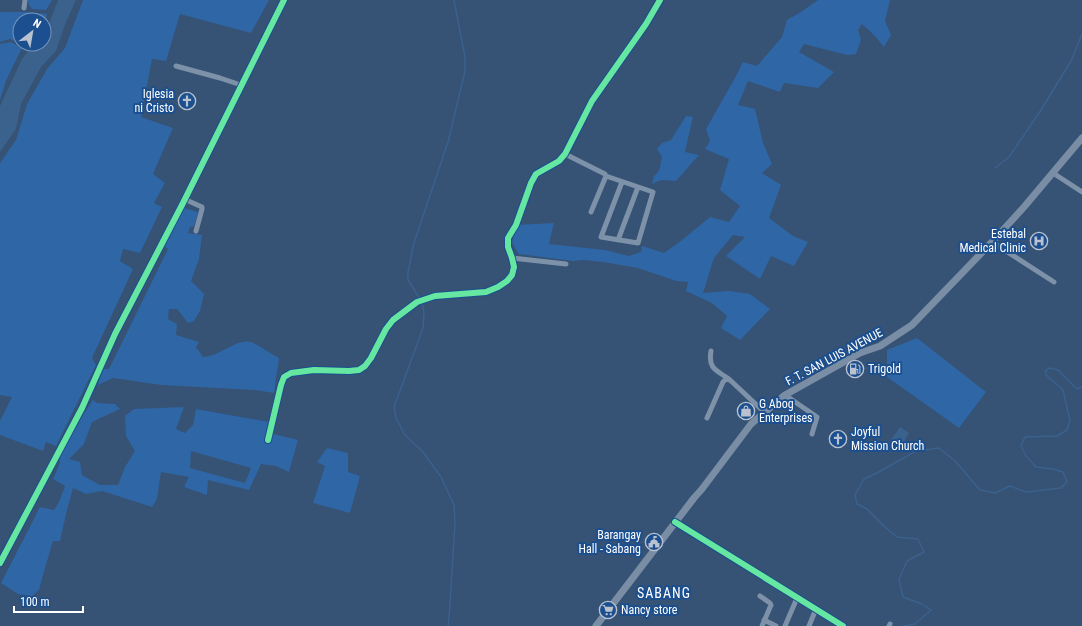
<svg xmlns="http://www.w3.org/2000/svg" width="1082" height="626" font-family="'Roboto Condensed',sans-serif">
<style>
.green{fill:#2f66a5;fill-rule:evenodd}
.water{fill:#3b618d}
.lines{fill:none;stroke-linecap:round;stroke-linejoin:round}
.stream{stroke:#3b618d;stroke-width:1.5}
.street{stroke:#7d92a8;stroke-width:5}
.secondary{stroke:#798da4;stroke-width:7}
.cycleway-casing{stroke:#1b4f8f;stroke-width:8}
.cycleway{stroke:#66e7a1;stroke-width:6}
.labels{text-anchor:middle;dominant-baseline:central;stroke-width:4;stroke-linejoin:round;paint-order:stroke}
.poi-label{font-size:12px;fill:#fff;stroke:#1b4f8f;text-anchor:start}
.street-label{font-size:12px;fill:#fff;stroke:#1b4f8f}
.quarter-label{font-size:14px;letter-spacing:1px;fill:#fff;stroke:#1b4f8f}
</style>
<rect width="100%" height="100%" fill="#365274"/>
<path class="green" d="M 28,0 L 52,0 L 46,10 L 32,9 L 29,5 Z
M 83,0 L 269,0 L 251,33 L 180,14 L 166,61 L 152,59 L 141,117 L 173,128 L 153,174 L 165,183 L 154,203 L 162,207 L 140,253 L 123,249 L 120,261 L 133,269 L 92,358 L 96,365 L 56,446 L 46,442 L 43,451 L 0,435 L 0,421 L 12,397 L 0,395 L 0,163 L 16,140 L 27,104 L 47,69 L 65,48 Z
M 818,0 L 890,0 L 885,21 L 891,35 L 884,47 L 875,36 L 862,24 L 858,30 L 861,40 L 856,54 L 847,55 L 804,44 L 799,52 L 834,72 L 818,88 L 784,83 L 780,92 L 748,81 L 738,105 L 755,109 L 763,143 L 772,164 L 762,173 L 781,185 L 769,218 L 793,236 L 808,242 L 794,266 L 771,256 L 760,279 L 726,256 L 745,237 L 733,235 L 714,258 L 703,293 L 729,291 L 750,294 L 770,309 L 740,340 L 721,328 L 727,316 L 712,303 L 686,291 L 688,282 L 676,281 L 638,268 L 603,262 L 583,260 L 573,261 L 519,254 L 512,243 L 516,225 L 554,223 L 549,244 L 605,250 L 629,256 L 641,252 L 642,246 L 664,253 L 682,240 L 710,217 L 729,222 L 740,206 L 720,190 L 729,159 L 705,149 L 710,141 L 706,129 L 736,76 L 743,62 L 757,66 L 782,37 L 787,20 L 801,12 Z
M 0,12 L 26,12 L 47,14 L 45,24 L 44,25 L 44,20 L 20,20 L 20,44 L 10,39 L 0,42 Z
M 11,42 L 22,48 L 13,66 L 6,81 L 0,100 L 0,44 Z
M 686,116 L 693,117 L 685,152 L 699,155 L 676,181 L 661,180 L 652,184 L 654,176 L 659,171 L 662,157 L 657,149 L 662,143 L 671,140 Z
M 184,208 L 198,212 L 194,226 L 190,227 L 188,233 L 202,235 L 199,259 L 191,281 L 204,294 L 200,311 L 194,321 L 188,323 L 177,309 L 169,309 L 168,319 L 177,324 L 176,335 L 199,342 L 196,347 L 203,357 C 221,356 236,338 251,342 C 257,344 272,355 279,358 L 274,393 L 255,390 L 161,385 L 113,378 L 98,385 L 102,369 L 109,369 L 168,249 L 164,246 Z
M 917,338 L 986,392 L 959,428 L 887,377 L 887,350 Z
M 93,400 L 97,403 L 115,404 L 120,409 L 92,422 L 84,444 L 69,459 L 80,462 L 82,475 L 100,485 L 118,485 L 125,467 L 135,451 L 126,436 L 125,416 L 134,409 L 184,407 L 176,429 L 185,433 L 193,425 L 196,409 L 269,422 L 266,432 L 298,440 L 289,472 L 276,466 L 261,464 L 249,490 L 208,480 L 207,495 L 184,487 L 189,477 L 161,472 L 157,499 L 152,507 L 102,491 L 86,494 L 73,488 L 67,510 L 60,541 L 53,541 L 45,568 L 39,590 L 32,596 L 18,594 L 1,583 L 40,507 L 54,510 L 59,502 L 65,486 L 53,479 L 60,463 L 60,456 L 83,415 ZM 191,451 L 251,468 L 245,483 L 190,468 Z
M 327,448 L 348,453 L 348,472 L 360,476 L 350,513 L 313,503 L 325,466 L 317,462 Z"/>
<path class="water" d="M 58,0 L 76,0 L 66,22 L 56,51 L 41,67 L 21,104 L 16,129 L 0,152 L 0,106 L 22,59 L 33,44 L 44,44 L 44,29 L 50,21 Z
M 900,427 L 909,433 L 899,450 L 889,443 Z"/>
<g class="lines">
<path class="stream" d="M 995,168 L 1009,157 L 1041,110 L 1071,61 L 1082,34
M 420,299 L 408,280 L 408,272 L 414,243 L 448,142 L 465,71 L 465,57 L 454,0
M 422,303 L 424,312 L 423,328 L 394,407 L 396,418 L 405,435 L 423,452 L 441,477 L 454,505 L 455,523 L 449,618 L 448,626
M 903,626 L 915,624 L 931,610 L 922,604 L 903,597 L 899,579 L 907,561 L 924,552 L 918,539 L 897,537 L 886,528 L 867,509 L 857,504 L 855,495 L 864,479 L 877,473 L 916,451 L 939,448 L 955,461 L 980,490 L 995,493 L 1010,486 L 1026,492 L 1061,488 L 1067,482 L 1063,472 L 1053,469 L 1036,467 L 1026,456 L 1021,446 L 1025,437 L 1057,436 L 1067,430 L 1070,420 L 1063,390 L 1046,375 L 1046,370 L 1050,368 L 1058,370 L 1077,389 L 1082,387"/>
<path class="street" d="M 24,8 L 25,0
M 176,66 L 220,78 L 241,85
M 565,154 L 605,174 L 606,176 L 591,212
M 1053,173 L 1082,192
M 606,176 L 653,192 L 638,243 L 601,237 L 622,182
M 184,199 L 202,207 L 202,209 L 196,231
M 618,240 L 638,187
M 992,242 L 1054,282
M 512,258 L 566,264
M 711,351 C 708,369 716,370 729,379
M 785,395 L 817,417 L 812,434
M 707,418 L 723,382 L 726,379 L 730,380 L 764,412
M 268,440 L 281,385 L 284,377 L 291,373 L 314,370 L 349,371 L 359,370 L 365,366 L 371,358 L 386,329 L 393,320 L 417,302 L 435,296 L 486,292 L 498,287 L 507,281 L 512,275 L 514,267 L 512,258 L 508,247 L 508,238 L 516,225 L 531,183 L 536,174 L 559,161 L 565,154 L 592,101 L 646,24 L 660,0
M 675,522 L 843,626
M 0,563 L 82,408 L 115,334 L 183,203 L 284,0
M 760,596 L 770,603 L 771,605 L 762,626
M 764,620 L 776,626
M 785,626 L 797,598
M 809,626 L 816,609
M 889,626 L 890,624"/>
<path class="secondary" d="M 596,626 L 694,498 L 702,489 L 751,424 L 785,395 L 860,353 L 880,346 L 912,325 L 992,242 L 1024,207 L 1082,138"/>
<defs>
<path id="cycleway" d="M 268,440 L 281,385 L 284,377 L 291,373 L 314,370 L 349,371 L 359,370 L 365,366 L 371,358 L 386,329 L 393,320 L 417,302 L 435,296 L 486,292 L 498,287 L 507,281 L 512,275 L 514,267 L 512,258 L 508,247 L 508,238 L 516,225 L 531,183 L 536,174 L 559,161 L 565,154 L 592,101 L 646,24 L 660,0
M 675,522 L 843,626
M 0,563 L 82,408 L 115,334 L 183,203 L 284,0"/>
</defs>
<use href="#cycleway" class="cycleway-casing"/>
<use href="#cycleway" class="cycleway"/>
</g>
<defs>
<symbol id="church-ring" viewBox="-11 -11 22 22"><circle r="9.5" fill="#1b4f8f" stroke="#b9c2ce" stroke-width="1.5"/><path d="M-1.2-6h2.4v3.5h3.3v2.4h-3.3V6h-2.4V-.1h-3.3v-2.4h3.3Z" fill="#b9c2ce"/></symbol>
<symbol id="hospital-ring" viewBox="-11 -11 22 22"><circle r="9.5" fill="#1b4f8f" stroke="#b9c2ce" stroke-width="1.5"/><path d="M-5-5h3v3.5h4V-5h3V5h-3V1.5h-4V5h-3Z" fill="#b9c2ce"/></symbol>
<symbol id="fuel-ring" viewBox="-11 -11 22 22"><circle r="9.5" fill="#1b4f8f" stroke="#b9c2ce" stroke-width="1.5"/><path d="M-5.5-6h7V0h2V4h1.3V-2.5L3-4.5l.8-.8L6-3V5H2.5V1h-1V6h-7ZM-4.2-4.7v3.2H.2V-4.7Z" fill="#b9c2ce"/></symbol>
<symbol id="shop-ring" viewBox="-11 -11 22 22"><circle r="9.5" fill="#1b4f8f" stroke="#b9c2ce" stroke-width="1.5"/><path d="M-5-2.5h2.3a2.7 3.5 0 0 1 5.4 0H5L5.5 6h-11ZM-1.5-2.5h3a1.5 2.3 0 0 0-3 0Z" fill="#b9c2ce"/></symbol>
<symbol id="civic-ring" viewBox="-11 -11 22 22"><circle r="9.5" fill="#1b4f8f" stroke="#b9c2ce" stroke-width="1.5"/><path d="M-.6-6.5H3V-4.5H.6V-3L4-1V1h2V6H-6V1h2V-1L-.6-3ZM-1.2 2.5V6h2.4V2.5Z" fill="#b9c2ce"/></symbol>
<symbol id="supermarket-ring" viewBox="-11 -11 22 22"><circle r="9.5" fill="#1b4f8f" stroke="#b9c2ce" stroke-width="1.5"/><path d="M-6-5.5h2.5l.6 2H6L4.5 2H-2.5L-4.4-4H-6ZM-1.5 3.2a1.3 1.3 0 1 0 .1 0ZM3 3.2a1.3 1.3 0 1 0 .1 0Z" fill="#b9c2ce"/></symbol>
</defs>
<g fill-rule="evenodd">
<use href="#church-ring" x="177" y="91" width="20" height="20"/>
<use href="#hospital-ring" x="1029" y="231" width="20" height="20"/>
<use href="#fuel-ring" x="845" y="359" width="20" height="20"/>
<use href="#shop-ring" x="736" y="401" width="20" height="20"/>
<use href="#church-ring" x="828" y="429" width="20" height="20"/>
<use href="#civic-ring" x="644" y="532" width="20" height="20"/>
<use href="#supermarket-ring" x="598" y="600" width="20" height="20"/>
</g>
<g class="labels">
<g class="poi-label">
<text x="174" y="94" text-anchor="end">Iglesia<tspan x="174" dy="14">ni Cristo</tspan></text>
<text x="1026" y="234" text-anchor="end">Estebal<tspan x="1026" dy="14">Medical Clinic</tspan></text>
<text x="868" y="369">Trigold</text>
<text x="759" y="404">G Abog<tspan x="759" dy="14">Enterprises</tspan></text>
<text x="851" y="432">Joyful<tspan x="851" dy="14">Mission Church</tspan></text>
<text x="641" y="535" text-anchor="end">Barangay<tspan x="641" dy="14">Hall - Sabang</tspan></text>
<text x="621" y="610">Nancy store</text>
</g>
<g class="street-label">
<text transform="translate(834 357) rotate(-28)">F. T. SAN LUIS AVENUE</text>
</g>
<g class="quarter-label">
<text x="664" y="593">SABANG</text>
</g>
</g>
<g transform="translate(32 32) rotate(31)"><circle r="19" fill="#1b4f8f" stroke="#7695bc"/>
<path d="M0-3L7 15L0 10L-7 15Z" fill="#b9c2ce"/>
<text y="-6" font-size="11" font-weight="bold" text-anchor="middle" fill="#ffffff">N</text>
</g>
<path d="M14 606v6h69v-6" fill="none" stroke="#ffffff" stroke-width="2"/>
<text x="20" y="606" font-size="12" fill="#ffffff" stroke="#1b4f8f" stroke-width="3" paint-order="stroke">100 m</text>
</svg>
